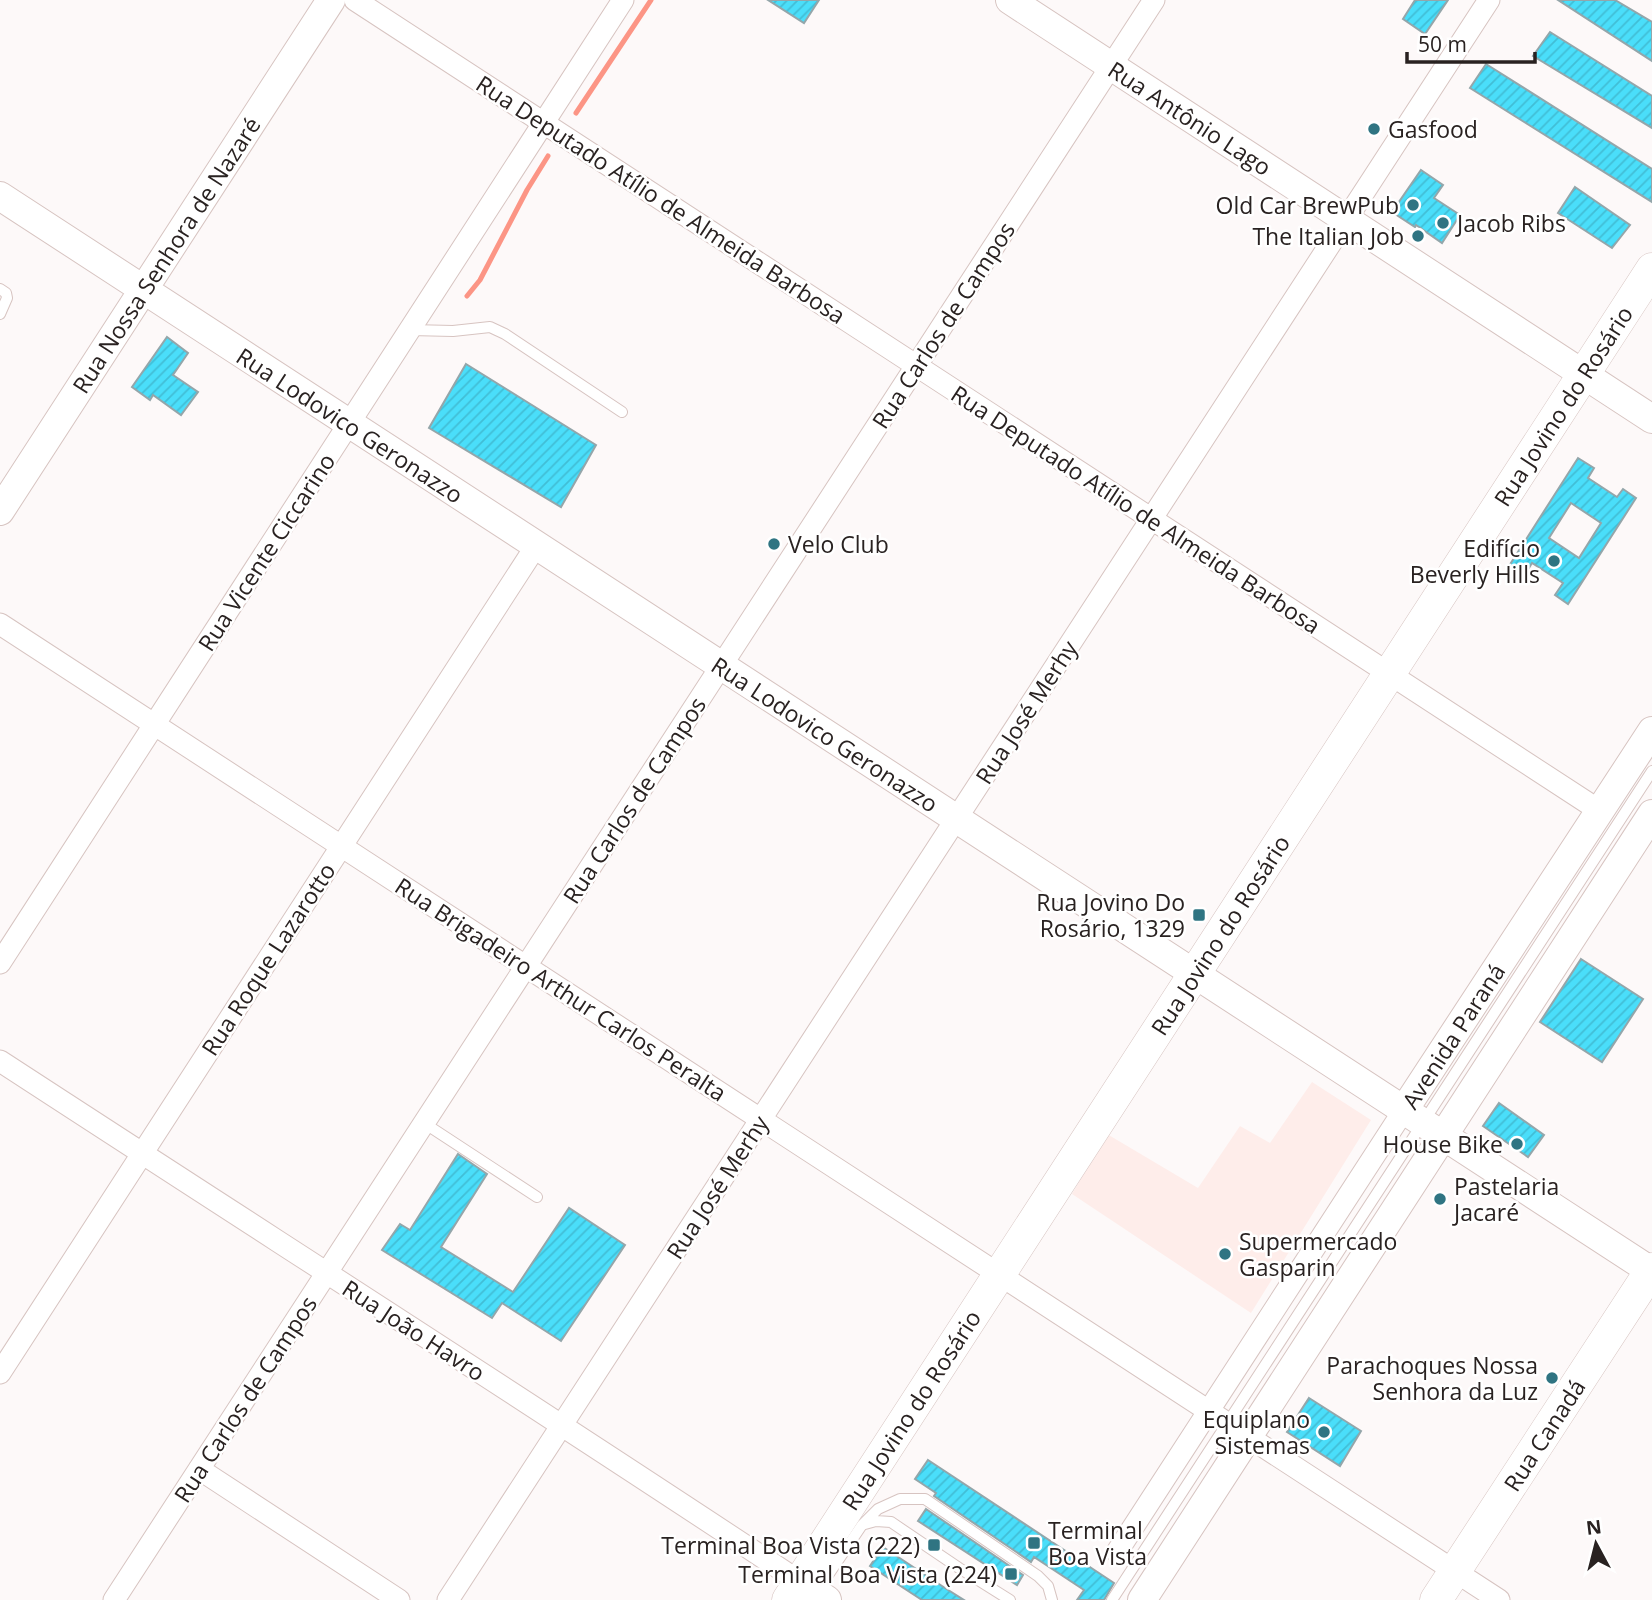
<svg xmlns="http://www.w3.org/2000/svg" width="1652" height="1600" font-family="'Open Sans',sans-serif">
<style>
.built{fill:#feedea}
.lines{fill:none;stroke-linecap:round;stroke-linejoin:round}
.stream{stroke:#fc9585;stroke-width:5}
.building{fill:url(#building-hatch);stroke:#94a6aa;stroke-width:2;fill-rule:evenodd}
.lane-casing{stroke:#d7c4c1;stroke-width:12}
.street-casing{stroke:#d7c4c1;stroke-width:23}
.secondary-casing{stroke:#d7c4c1;stroke-width:30}
.primary-casing{stroke:#d7c4c1;stroke-width:33}
.lane{stroke:#fff;stroke-width:10}
.street{stroke:#fff;stroke-width:21}
.secondary{stroke:#fff;stroke-width:28}
.primary{stroke:#fff;stroke-width:32}
.poi-dot{fill:#2f7482;stroke:#fff;stroke-width:2.5}
.labels{text-anchor:middle;dominant-baseline:central;stroke-width:5;stroke-linejoin:round;paint-order:stroke}
.street-label{font-size:23px;fill:#292221;stroke:#fff}
.poi-label{font-size:23px;fill:#292221;stroke:#fff;text-anchor:end}
</style>
<defs>
<pattern id="building-hatch" width="6" height="6" patternUnits="userSpaceOnUse" patternTransform="scale(1.75)"><rect width="6" height="6" fill="#4adefa"/><path d="M-1 1l2-2M0 6l6-6M5 7l2-2" fill="none" stroke="#41bed6"/></pattern>
</defs>
<rect width="100%" height="100%" fill="#fdf9f9"/>
<path class="built" d="M 1312,1082 L 1371,1120 L 1251,1313 L 1072,1194 L 1107,1134 L 1198,1188 L 1240,1126 L 1270,1143 Z"/>
<g class="lines">
<path class="stream" d="M 576,113 L 651,0
M 467,296 L 480,280 L 527,190 L 548,156"/>
</g>
<path class="building" d="M 768,0 L 819,0 L 804,23 Z
M 1415,0 L 1448,0 L 1425,34 L 1403,19 Z
M 1558,0 L 1615,0 L 1652,22 L 1652,61 Z
M 1550,32 L 1652,96 L 1652,128 L 1533,56 Z
M 1486,64 L 1652,169 L 1652,202 L 1470,88 Z
M 1421,170 L 1443,185 L 1434,198 L 1460,215 L 1442,243 L 1416,225 L 1415,227 L 1392,212 Z
M 1575,187 L 1630,225 L 1612,248 L 1558,213 Z
M 167,337 L 188,353 L 173,375 L 198,392 L 181,415 L 153,395 L 150,400 L 132,387 Z
M 466,364 L 596,445 L 561,507 L 429,428 Z
M 1578,458 L 1594,468 L 1588,478 L 1617,497 L 1623,489 L 1636,498 L 1568,604 L 1555,595 L 1563,583 L 1532,563 L 1524,576 L 1509,566 ZM 1571,503 L 1601,523 L 1579,558 L 1549,538 Z
M 1581,959 L 1643,999 L 1602,1062 L 1540,1022 Z
M 1499,1103 L 1544,1135 L 1528,1157 L 1483,1126 Z
M 458,1154 L 487,1174 L 441,1247 L 513,1292 L 569,1208 L 625,1245 L 561,1341 L 502,1303 L 492,1318 L 382,1250 L 400,1224 L 410,1230 Z
M 1309,1398 L 1361,1431 L 1340,1466 L 1287,1432 Z
M 928,1460 L 1114,1583 L 1104,1600 L 1077,1600 L 1084,1590 L 1034,1557 L 1031,1562 L 934,1496 L 936,1493 L 915,1479 Z
M 926,1509 L 1023,1575 L 1017,1585 L 918,1521 Z
M 883,1547 L 945,1588 L 964,1600 L 922,1600 L 870,1566 Z"/>
<g class="lines">
<defs>
<path id="lane" d="M 0,289 L 6,293 L 7,298 L 0,314
M 410,330 L 453,331 L 490,327 L 505,334 L 622,412
M 424,1123 L 537,1197
M 865,1524 L 876,1521 L 891,1522 L 959,1568 L 1010,1600
M 816,1593 L 862,1525 L 878,1509 L 900,1499 L 925,1499 L 1038,1576 L 1048,1586 L 1052,1600
M 1112,1600 L 1652,771"/>
<path id="street" d="M 355,0 L 1600,811
M 0,624 L 1499,1600
M 0,963 L 623,0
M 0,1061 C 267,1235 535,1406 800,1582
M 0,1373 L 536,546
M 199,1469 L 399,1600
M 1117,1552 L 1404,1110
M 114,1600 L 1154,0
M 448,1600 L 1489,0"/>
<path id="secondary" d="M 1010,0 L 1652,419
M 0,196 L 1651,1271
M 0,511 L 331,0
M 1404,1110 L 1652,731
M 800,1582 L 827,1600
M 1142,1600 L 1652,814"/>
<path id="primary" d="M 788,1600 L 1652,269
M 1436,1600 L 1652,1269"/>
</defs>
<use href="#lane" class="lane-casing"/>
<use href="#street" class="street-casing"/>
<use href="#secondary" class="secondary-casing"/>
<use href="#primary" class="primary-casing"/>
<use href="#lane" class="lane"/>
<use href="#street" class="street"/>
<use href="#secondary" class="secondary"/>
<use href="#primary" class="primary"/>
</g>
<g class="poi-dot">
<circle cx="1374" cy="129" r="7"/>
<circle cx="1413" cy="205" r="7"/>
<circle cx="1443" cy="223" r="7"/>
<circle cx="1418" cy="236" r="7"/>
<circle cx="774" cy="544" r="7"/>
<circle cx="1554" cy="561" r="7"/>
<rect x="1192" y="908" width="14" height="14" rx="3.5"/>
<circle cx="1517" cy="1144" r="7"/>
<circle cx="1440" cy="1199" r="7"/>
<circle cx="1225" cy="1254" r="7"/>
<circle cx="1552" cy="1378" r="7"/>
<circle cx="1324" cy="1432" r="7"/>
<rect x="1027" y="1536" width="14" height="14" rx="3.5"/>
<rect x="927" y="1538" width="14" height="14" rx="3.5"/>
<rect x="1004" y="1567" width="14" height="14" rx="3.5"/>
</g>
<g class="labels">
<g class="street-label">
<text transform="translate(1190 118) rotate(33)">Rua Antônio Lago</text>
<text transform="translate(661 199) rotate(33)">Rua Deputado Atílio de Almeida Barbosa</text>
<text transform="translate(166 255) rotate(-57)">Rua Nossa Senhora de Nazaré</text>
<text transform="translate(943 325) rotate(-57)">Rua Carlos de Campos</text>
<text transform="translate(1563 406) rotate(-57)">Rua Jovino do Rosário</text>
<text transform="translate(350 425) rotate(33)">Rua Lodovico Geronazzo</text>
<text transform="translate(1136 509) rotate(33)">Rua Deputado Atílio de Almeida Barbosa</text>
<text transform="translate(266 552) rotate(-57)">Rua Vicente Ciccarino</text>
<text transform="translate(1026 712) rotate(-57)">Rua José Merhy</text>
<text transform="translate(825 734) rotate(33)">Rua Lodovico Geronazzo</text>
<text transform="translate(634 800) rotate(-57)">Rua Carlos de Campos</text>
<text transform="translate(1220 935) rotate(-57)">Rua Jovino do Rosário</text>
<text transform="translate(268 959) rotate(-57)">Rua Roque Lazarotto</text>
<text transform="translate(561 989) rotate(33)">Rua Brigadeiro Arthur Carlos Peralta</text>
<text transform="translate(1453 1036) rotate(-57)">Avenida Paraná</text>
<text transform="translate(717 1187) rotate(-57)">Rua José Merhy</text>
<text transform="translate(414 1330) rotate(33)">Rua João Havro</text>
<text transform="translate(245 1399) rotate(-57)">Rua Carlos de Campos</text>
<text transform="translate(911 1410) rotate(-57)">Rua Jovino do Rosário</text>
<text transform="translate(1544 1435) rotate(-57)">Rua Canadá</text>
</g>
<g class="poi-label">
<text x="1388" y="129" text-anchor="start">Gasfood</text>
<text x="1399" y="205">Old Car BrewPub</text>
<text x="1457" y="223" text-anchor="start">Jacob Ribs</text>
<text x="1404" y="236">The Italian Job</text>
<text x="788" y="544" text-anchor="start">Velo Club</text>
<text x="1540" y="548">Edifício<tspan x="1540" dy="26">Beverly Hills</tspan></text>
<text x="1185" y="902">Rua Jovino Do<tspan x="1185" dy="26">Rosário, 1329</tspan></text>
<text x="1503" y="1144">House Bike</text>
<text x="1454" y="1186" text-anchor="start">Pastelaria<tspan x="1454" dy="26">Jacaré</tspan></text>
<text x="1239" y="1241" text-anchor="start">Supermercado<tspan x="1239" dy="26">Gasparin</tspan></text>
<text x="1538" y="1365">Parachoques Nossa<tspan x="1538" dy="26">Senhora da Luz</tspan></text>
<text x="1310" y="1419">Equiplano<tspan x="1310" dy="26">Sistemas</tspan></text>
<text x="1048" y="1530" text-anchor="start">Terminal<tspan x="1048" dy="26">Boa Vista</tspan></text>
<text x="920" y="1545">Terminal Boa Vista (222)</text>
<text x="997" y="1574">Terminal Boa Vista (224)</text>
</g>
</g>
<g transform="translate(1596 1544) rotate(353)" stroke="#ffffff" stroke-width="5" paint-order="stroke">
<path d="M0-5L12 26L0 18L-12 26Z" fill="#292221"/>
<text y="-10" font-size="19" font-weight="bold" text-anchor="middle" fill="#292221">N</text>
</g>
<path d="M1407 52v10h128v-10" fill="none" stroke="#292221" stroke-width="3.5"/>
<text x="1418" y="52" font-size="21" fill="#292221" stroke="#ffffff" stroke-width="5" paint-order="stroke">50 m</text>
</svg>
